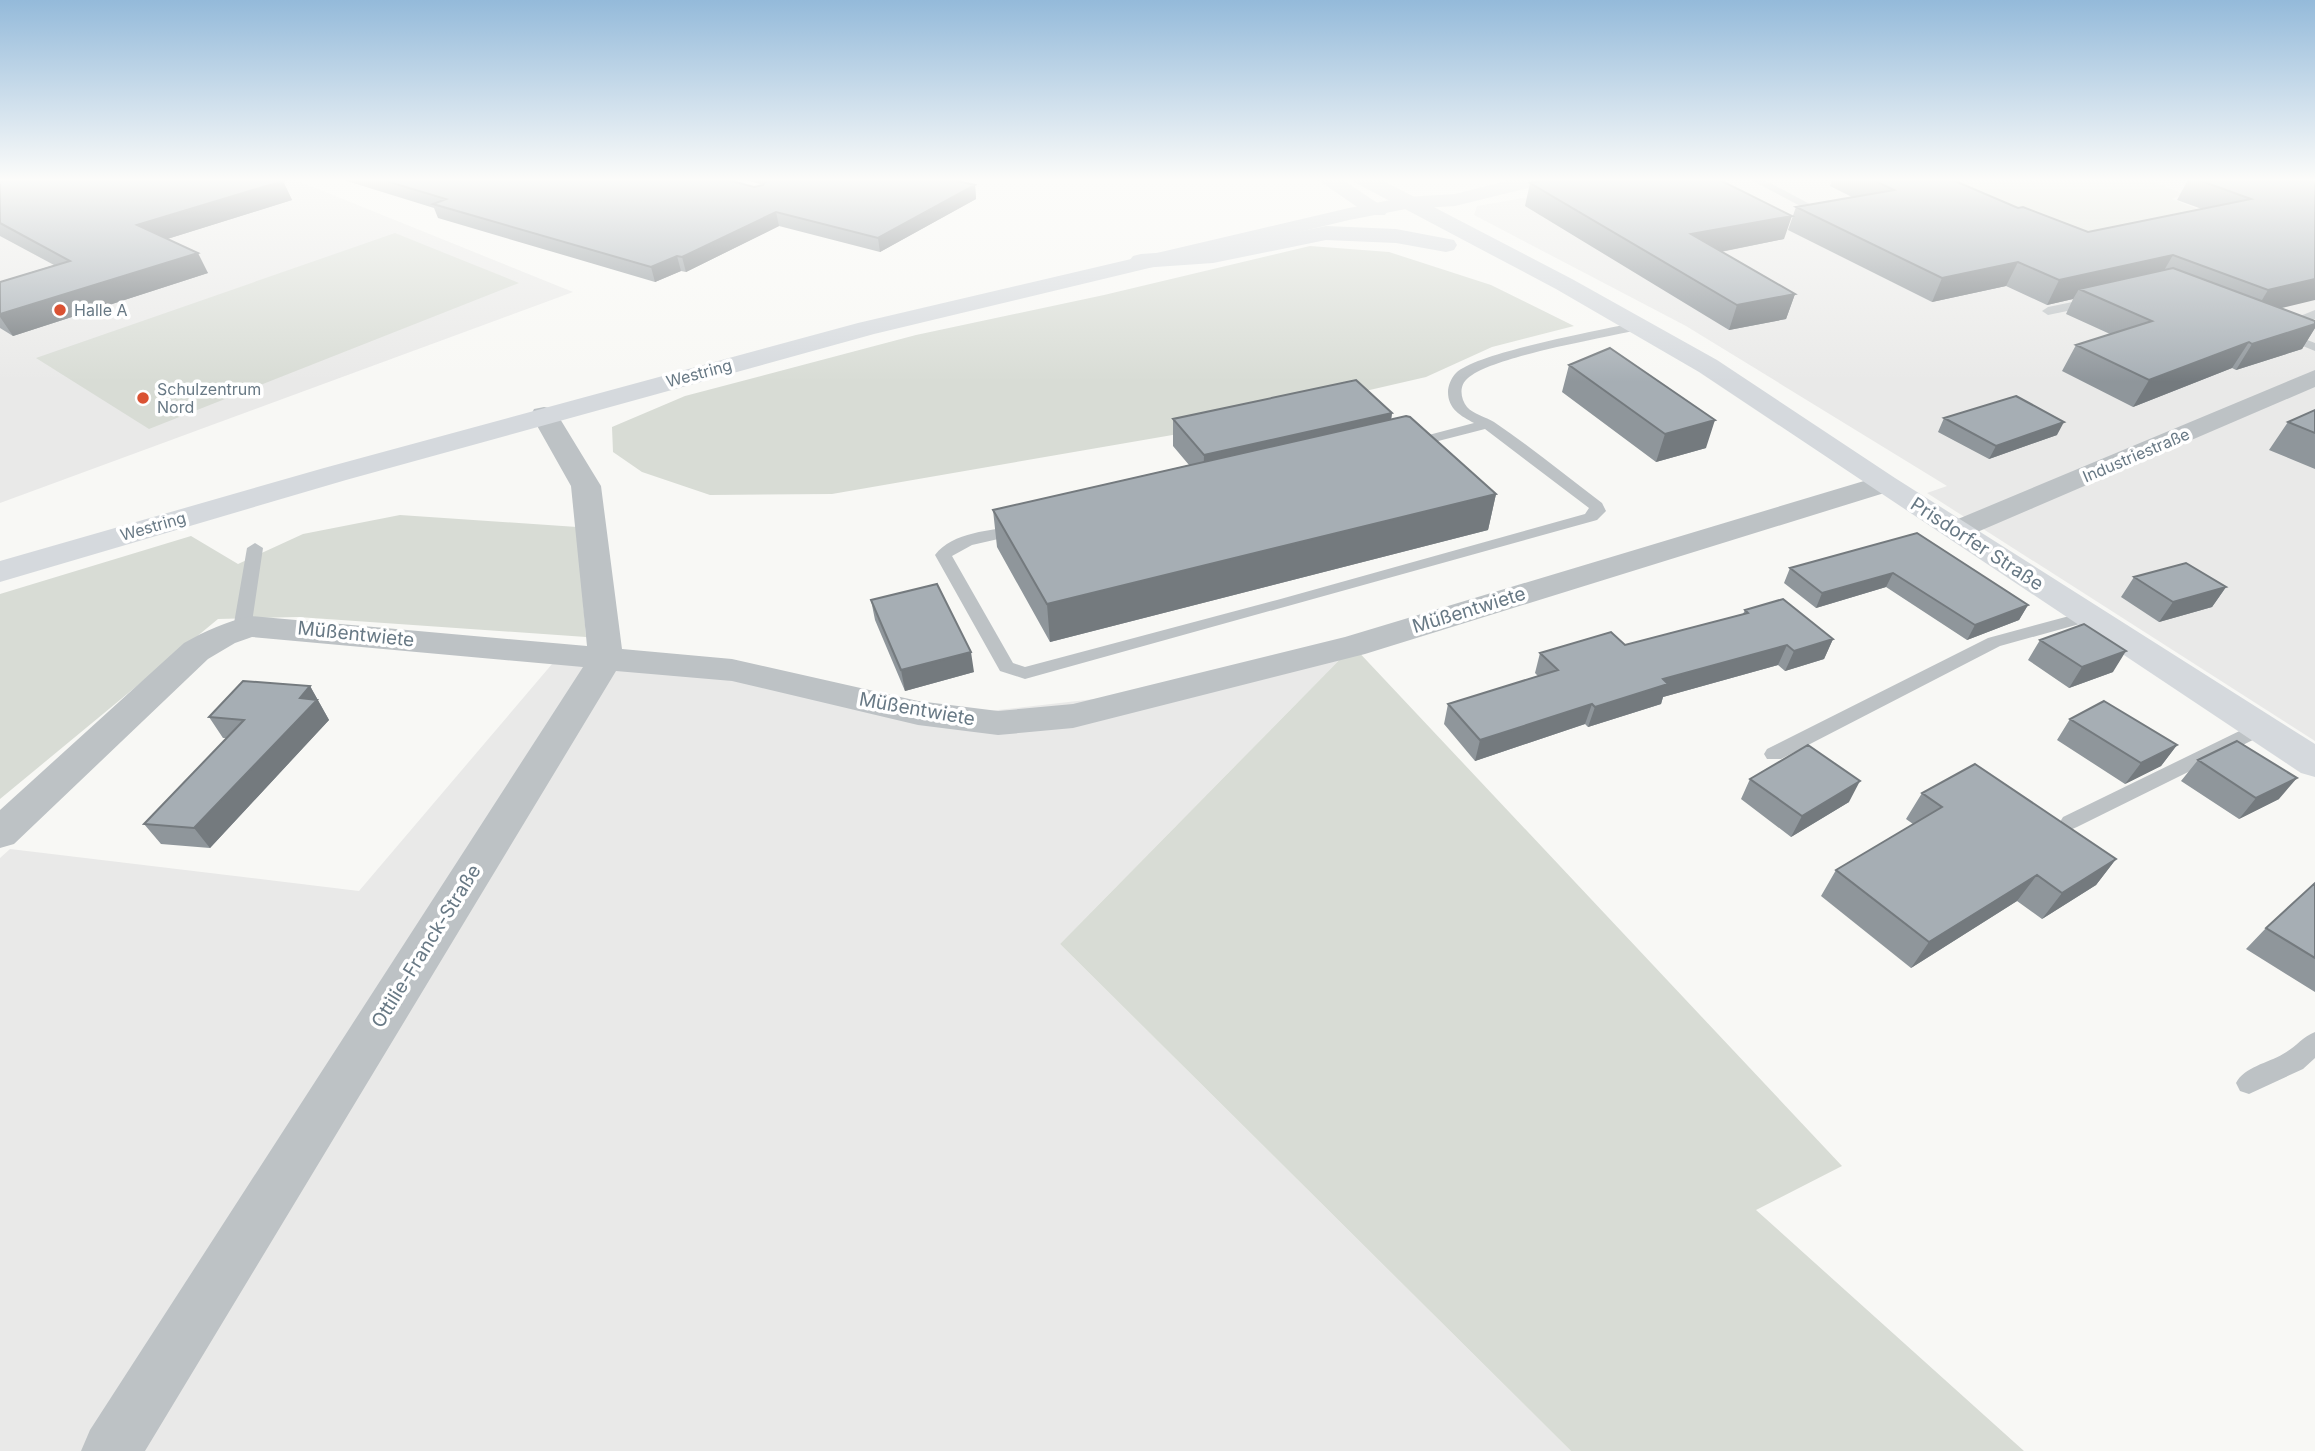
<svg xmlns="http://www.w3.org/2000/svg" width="2315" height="1451" font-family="Inter,sans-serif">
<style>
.built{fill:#e9e9e8}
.green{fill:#d8dcd5}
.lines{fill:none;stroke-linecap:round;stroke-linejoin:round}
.lane{fill:#bdc2c5;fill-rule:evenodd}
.street{fill:#bdc2c5;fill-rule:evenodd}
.secondary{fill:#d5d9dd;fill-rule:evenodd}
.primary{fill:#d5d9dd;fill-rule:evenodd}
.wall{fill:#8f969b}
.shaded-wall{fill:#747a7e}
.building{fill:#a6aeb4;stroke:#747a7e;stroke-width:2}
.poi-dot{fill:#da5233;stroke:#fff;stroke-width:2.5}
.labels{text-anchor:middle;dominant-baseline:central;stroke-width:7;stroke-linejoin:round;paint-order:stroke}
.far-poi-label{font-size:16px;fill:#687985;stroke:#fff;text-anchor:start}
.far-street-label{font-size:16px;fill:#687985;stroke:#fff}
.street-label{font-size:19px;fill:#687985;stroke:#fff}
</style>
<rect width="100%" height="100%" fill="#f8f8f5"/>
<path class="built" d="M 15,178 L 291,178 L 573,292 L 0,503 L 0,183 Z
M 1639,178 L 2315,178 L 2315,741 L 1927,493 L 1947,486 L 1686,326 L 1474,215 L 1477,206 Z
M 1353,646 L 1060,944 L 1571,1451 L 0,1451 L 0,858 L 10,849 L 359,891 L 558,657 L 971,713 L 1182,689 Z"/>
<path class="green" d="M 1919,178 L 2146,178 L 2183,194 L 2172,199 L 2314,255 L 2104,250 Z
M 395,233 L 519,283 L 149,429 L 36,358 Z
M 1310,246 L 1389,252 L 1491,285 L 1574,326 L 1492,347 L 1426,377 L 1184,433 L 832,494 L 710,495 L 642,472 L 613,452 L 612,427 L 685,396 L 916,335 L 1104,295 Z
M 400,515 L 577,527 L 586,637 L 298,617 L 218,619 L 0,799 L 0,594 L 191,536 L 238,564 L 303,534 Z
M 1353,646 L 1842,1166 L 1756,1210 L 2024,1451 L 1571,1451 L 1060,944 Z"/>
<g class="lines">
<path class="lane" d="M 1747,178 L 1761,178 L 1832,216 L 1823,218 Z
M 2097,297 L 2101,298 L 2101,304 L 2048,315 L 2042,311 L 2048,307 Z
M 2315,310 L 2315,319 L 2284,331 L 2315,343 L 2315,351 L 2274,334 L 2278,331 L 2278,325 Z
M 1638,322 L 1644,326 L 1642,329 C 1605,338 1493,356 1468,378 C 1459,385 1460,398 1467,407 C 1473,414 1486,417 1494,422 C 1531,447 1566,476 1602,503 L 1606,511 L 1597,520 L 1025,679 L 1000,671 L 935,555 C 953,531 992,531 1019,525 L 1025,527 L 1027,530 L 1025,533 L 972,545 L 952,556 L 1013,663 L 1025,667 L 1277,600 L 1585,514 L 1589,508 L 1485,429 L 1411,448 L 1404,444 L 1406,441 L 1474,423 C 1461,416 1448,409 1448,392 C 1448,386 1451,378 1456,373 C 1478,352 1602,330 1638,322 Z
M 255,543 L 263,548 L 251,629 L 242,635 L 233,629 L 247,548 Z
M 2088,611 L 2094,612 L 2097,616 L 2094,620 L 2000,646 L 1781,759 L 1767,759 L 1764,754 L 1767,749 L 1988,638 Z
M 2260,721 L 2267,723 L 2270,728 L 2267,733 L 2077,827 L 2070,830 L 2063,827 L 2060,822 L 2063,817 Z
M 2315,1032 L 2315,1058 L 2303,1069 L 2249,1094 L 2240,1091 L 2236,1083 C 2244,1067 2268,1063 2283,1054 C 2295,1048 2302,1037 2315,1032 Z"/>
<path class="street" d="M 2315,370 L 2315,387 L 1968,536 L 1957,539 L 1946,536 L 1942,530 L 1946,524 Z
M 544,407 L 554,409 L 601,486 L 622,649 L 732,659 L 918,701 L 998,711 L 1073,704 L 1345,637 L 1874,478 L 1884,475 L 1894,478 L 1899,484 L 1894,490 L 1365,654 L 1073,728 L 998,735 L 918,725 L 732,681 L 616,671 L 145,1451 L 81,1451 L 90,1430 L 583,667 L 252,637 L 235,643 L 208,659 L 14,844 L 0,848 L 0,810 L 184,643 C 205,631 226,622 250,616 L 587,646 L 571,486 L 531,415 L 534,409 Z"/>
<path class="secondary" d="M 1315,178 L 1340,178 L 1388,210 L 1385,215 L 1369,215 Z
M 1351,178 L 1378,178 L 1572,279 L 1717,360 L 1895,478 L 2315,744 L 2315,777 L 2301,773 L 1699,372 L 1556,289 L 1354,182 Z
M 1326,226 L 1396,229 L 1454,240 L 1457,245 L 1454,250 L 1446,252 L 1396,243 L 1326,240 L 1213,263 L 1141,268 L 1133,266 L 1129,261 L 1133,256 L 1141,254 L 1213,249 Z"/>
<path class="primary" d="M 1518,178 L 1556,178 L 1553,182 L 1455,206 L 1406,209 L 1349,220 L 874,334 L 346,480 L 0,582 L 0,561 L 324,468 L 858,323 L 1349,208 L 1406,197 L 1455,194 Z"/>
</g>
<path class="wall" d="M 0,178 L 283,181 L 292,200 L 167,239 L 208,273 L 13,336 L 0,328 L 0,282 L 54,265 L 0,236 Z
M 337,178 L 721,178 L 754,187 L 763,185 L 739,178 L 959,178 L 954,181 L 975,185 L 976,199 L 880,252 L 779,226 L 686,272 L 681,271 L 655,282 L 438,218 L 434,208 Z
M 1833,178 L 1948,178 L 2018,208 L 2088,232 L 2202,209 L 2177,200 L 2189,178 L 2315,178 L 2281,308 L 2315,321 L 2315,328 L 2302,349 L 2236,370 L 2232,368 L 2133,407 L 2062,371 L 2076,345 L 2110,334 L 2066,314 L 2073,299 L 2047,305 L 2006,286 L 1932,302 L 1788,230 L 1796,207 L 1852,197 L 1830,186 Z
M 1530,183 L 1784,239 L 1721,252 L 1795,294 L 1786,319 L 1729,330 L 1525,206 Z
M 1569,365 L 1706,448 L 1656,462 L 1562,392 Z
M 2315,410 L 2315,469 L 2269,450 L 2288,422 Z
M 1392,413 L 1391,420 L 1496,494 L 1488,530 L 1050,642 L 997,547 L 993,510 L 1189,465 L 1173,446 L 1173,419 Z
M 1944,418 L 2057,435 L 1989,459 L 1938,432 Z
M 1917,533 L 2028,605 L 2019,620 L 1967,640 L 1886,587 L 1816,608 L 1784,583 L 1790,568 Z
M 2134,577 L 2226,587 L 2212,607 L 2159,622 L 2121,597 Z
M 871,600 L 974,672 L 905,691 L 875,620 Z
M 1745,610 L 1833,639 L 1824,659 L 1785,671 L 1778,665 L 1663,697 L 1661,704 L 1588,727 L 1585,724 L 1475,761 L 1444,724 L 1448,704 L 1538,676 L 1535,673 L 1540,653 L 1625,645 L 1743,614 Z
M 2040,640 L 2113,672 L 2069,688 L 2028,660 Z
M 310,686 L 329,720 L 210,848 L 161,844 L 144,824 L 227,738 L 223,738 L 209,717 Z
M 2070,719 L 2177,745 L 2161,766 L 2125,784 L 2057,740 Z
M 2198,760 L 2279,799 L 2239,819 L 2181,781 Z
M 1750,779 L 1849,802 L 1791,837 L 1741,799 Z
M 1922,793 L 2116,859 L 2096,885 L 2042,919 L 2017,901 L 1911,968 L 1821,896 L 1836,870 L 1913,824 L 1906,819 Z
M 2315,883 L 2315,992 L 2246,949 L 2266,928 Z"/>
<path class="shaded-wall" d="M 0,178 L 48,178 L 0,194 Z
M 283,181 L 292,200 L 148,245 L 137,225 Z
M 975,185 L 976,199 L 880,252 L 878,238 Z
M 776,212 L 779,226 L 686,272 L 682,257 Z
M 1792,216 L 1784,239 L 1684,259 L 1691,234 Z
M 198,253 L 208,273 L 13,336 L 0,317 L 0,314 Z
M 2173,255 L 2159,279 L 2079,289 L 2073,299 L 2047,305 L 2059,280 Z
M 677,256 L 681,271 L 655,282 L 651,267 Z
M 2018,262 L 2006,286 L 1932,302 L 1942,278 Z
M 2315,279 L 2315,300 L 2253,315 L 2268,290 Z
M 1795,294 L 1786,319 L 1729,330 L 1737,305 Z
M 2315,324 L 2315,328 L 2302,349 L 2236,370 L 2252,344 Z
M 2249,342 L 2232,368 L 2133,407 L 2149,380 Z
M 1392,413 L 1388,440 L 1203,483 L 1204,455 Z
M 1715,420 L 1706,448 L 1656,462 L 1665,434 Z
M 2064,422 L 2057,435 L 1989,459 L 1996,446 Z
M 1496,494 L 1488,530 L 1050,642 L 1047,604 Z
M 1893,573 L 1886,587 L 1816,608 L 1822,593 Z
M 2226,587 L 2212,607 L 2159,622 L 2173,602 Z
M 2028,605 L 2019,620 L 1967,640 L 1975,625 Z
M 1833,639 L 1824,659 L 1785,671 L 1794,651 Z
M 1787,645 L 1778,665 L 1663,697 L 1661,704 L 1588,727 L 1595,707 L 1663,679 Z
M 2126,651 L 2113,672 L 2069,688 L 2082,667 Z
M 971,652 L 974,672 L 905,691 L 901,670 Z
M 310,686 L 329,720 L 210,848 L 194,828 Z
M 1592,704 L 1585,724 L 1475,761 L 1480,740 Z
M 2177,745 L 2161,766 L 2125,784 L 2141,763 Z
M 2297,778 L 2279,799 L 2239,819 L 2256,798 Z
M 1860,781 L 1849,802 L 1791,837 L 1802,816 Z
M 2116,859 L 2096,885 L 2042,919 L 2062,893 Z
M 2037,875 L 2017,901 L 1911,968 L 1929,942 Z"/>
<path class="building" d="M 13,178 L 278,178 L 283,181 L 137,225 L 198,253 L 0,314 L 0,282 L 70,261 L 0,223 L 0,182 Z
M 376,178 L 721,178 L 754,187 L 763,185 L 767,180 L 767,178 L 945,178 L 975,185 L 878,238 L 776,212 L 682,257 L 677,256 L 651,267 L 433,204 L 446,199 Z
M 1556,178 L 1716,178 L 1792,216 L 1691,234 L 1795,294 L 1737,305 L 1530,183 Z
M 1869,178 L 1948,178 L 2018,208 L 2023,207 L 2088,232 L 2251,199 L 2193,178 L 2315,178 L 2315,279 L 2268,290 L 2173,255 L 2059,280 L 2018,262 L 1942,278 L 1796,207 L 1894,190 Z
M 2173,268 L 2315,321 L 2315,324 L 2252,344 L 2249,342 L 2149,380 L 2076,345 L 2152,321 L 2079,289 Z
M 1610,348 L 1715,420 L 1665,434 L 1569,365 Z
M 1356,380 L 1392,413 L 1204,455 L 1173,419 Z
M 2016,396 L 2064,422 L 1996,446 L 1944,418 Z
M 2315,410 L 2315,433 L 2288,422 Z
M 1406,416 L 1410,417 L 1496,494 L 1047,604 L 993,510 Z
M 1917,533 L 2028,605 L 1975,625 L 1893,573 L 1822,593 L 1790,568 Z
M 2186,563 L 2226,587 L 2173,602 L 2134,577 Z
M 937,584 L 971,652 L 901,670 L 871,600 Z
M 1783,599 L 1833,639 L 1794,651 L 1787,645 L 1663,679 L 1668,684 L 1595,707 L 1592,704 L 1480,740 L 1448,704 L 1558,670 L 1540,653 L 1611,632 L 1625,645 L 1748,613 L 1745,610 Z
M 2084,624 L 2126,651 L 2082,667 L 2040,640 Z
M 243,681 L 310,686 L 300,698 L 317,700 L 194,828 L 144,824 L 244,720 L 209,717 Z
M 2104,701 L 2177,745 L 2141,763 L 2070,719 Z
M 2237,741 L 2297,778 L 2256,798 L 2198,760 Z
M 1808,745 L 1860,781 L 1802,816 L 1750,779 Z
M 1975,764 L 2116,859 L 2062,893 L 2037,875 L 1929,942 L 1836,870 L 1942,807 L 1922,793 Z
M 2315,883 L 2315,958 L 2266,928 Z"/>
<linearGradient id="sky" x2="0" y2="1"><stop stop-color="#94bada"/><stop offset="0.47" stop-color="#fcfcfa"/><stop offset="1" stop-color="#fcfcfa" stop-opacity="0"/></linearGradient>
<rect width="2315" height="382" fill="url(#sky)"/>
<g class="poi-dot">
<circle cx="60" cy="310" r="7"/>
<circle cx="143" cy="398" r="7"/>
</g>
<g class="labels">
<g class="far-poi-label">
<text x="74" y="310">Halle A</text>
<text x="157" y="389">Schulzentrum<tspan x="157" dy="18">Nord</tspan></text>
</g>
<g class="far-street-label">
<text transform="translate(699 373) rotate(-15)">Westring</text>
<text transform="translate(2136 455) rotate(-23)">Industriestraße</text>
<text transform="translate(153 526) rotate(-16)">Westring</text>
</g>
<g class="street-label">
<text transform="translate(1977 544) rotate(33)">Prisdorfer Straße</text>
<text transform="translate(1469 610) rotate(-17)">Müßentwiete</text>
<text transform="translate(356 634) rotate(6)">Müßentwiete</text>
<text transform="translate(917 709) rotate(10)">Müßentwiete</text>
<text transform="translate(426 946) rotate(-58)">Ottilie-Franck-Straße</text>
</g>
</g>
</svg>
